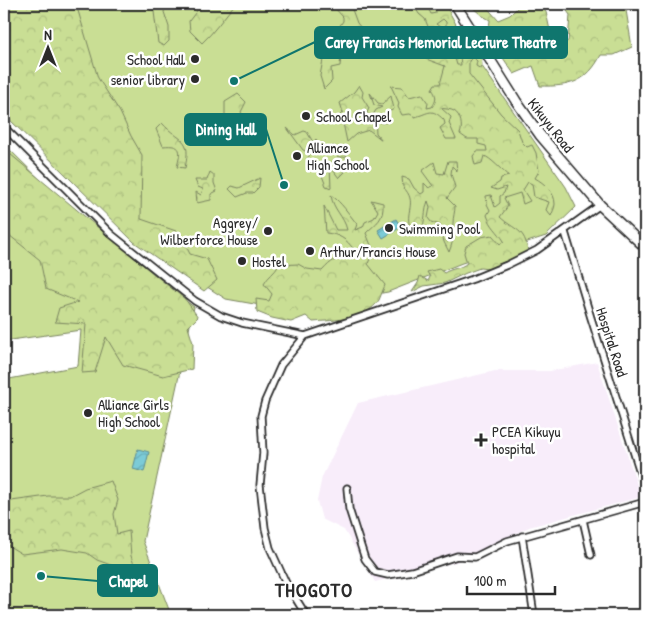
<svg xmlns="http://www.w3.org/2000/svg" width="649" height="619" font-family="'Patrick Hand',sans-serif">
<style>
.built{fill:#f8edfa}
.grass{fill:#c9de94;stroke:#7a8460}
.forest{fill:url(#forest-crowns);stroke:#7a8460}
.water{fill:url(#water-waves);stroke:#5b8b92}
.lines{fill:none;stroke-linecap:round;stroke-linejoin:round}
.street-casing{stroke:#2b2b2b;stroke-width:9}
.secondary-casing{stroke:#2b2b2b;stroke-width:12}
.street{stroke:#fff;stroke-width:5.5}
.secondary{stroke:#fff;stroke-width:9}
.poi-dot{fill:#2b2b2b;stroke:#fff;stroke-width:2}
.labels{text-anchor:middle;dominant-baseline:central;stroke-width:5;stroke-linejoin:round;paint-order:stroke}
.poi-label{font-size:15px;fill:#2b2b2b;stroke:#fff;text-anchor:start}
.street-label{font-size:15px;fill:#2b2b2b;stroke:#fff}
.district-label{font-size:20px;font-weight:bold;letter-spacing:1px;fill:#2b2b2b;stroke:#fff}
.leader{fill:none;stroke:#0f766e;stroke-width:2}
.callout-dot{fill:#0f766e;stroke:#fff;stroke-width:2}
.callout{fill:#0f766e;stroke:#0f766e;stroke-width:2}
.callout-label{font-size:16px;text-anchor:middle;font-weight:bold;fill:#fff}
</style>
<defs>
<pattern id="forest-crowns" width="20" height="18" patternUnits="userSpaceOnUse" patternTransform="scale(1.25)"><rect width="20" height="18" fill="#c9de94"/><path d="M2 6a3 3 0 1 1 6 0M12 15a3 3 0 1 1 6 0" fill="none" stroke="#adbf80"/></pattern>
<pattern id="water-waves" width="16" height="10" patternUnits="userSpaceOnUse" patternTransform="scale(1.25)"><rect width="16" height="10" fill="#7bcbd7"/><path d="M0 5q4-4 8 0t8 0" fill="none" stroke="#6aaeb9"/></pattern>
</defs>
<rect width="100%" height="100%" fill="#fff"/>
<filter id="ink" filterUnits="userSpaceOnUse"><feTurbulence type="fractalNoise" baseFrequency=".02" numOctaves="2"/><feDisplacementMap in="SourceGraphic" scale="10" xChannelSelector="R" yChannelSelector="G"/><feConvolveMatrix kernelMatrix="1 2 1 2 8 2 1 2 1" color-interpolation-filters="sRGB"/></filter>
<g filter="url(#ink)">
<path class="built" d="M 597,362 L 641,497 L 529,527 L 456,562 L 375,582 L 344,530 L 322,519 L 317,501 L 322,477 L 358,403 L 495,371 L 550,371 Z"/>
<path class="grass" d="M 4,4 L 442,4 L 463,39 L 566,187 L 576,207 L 546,236 L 462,263 L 388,292 L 319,304 L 271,307 L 226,299 L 149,250 L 4,114 Z
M 4,144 L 92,231 L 194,307 L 143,541 L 171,615 L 4,615 L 4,380 L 78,366 L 81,330 L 4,341 Z"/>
<path class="forest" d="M 4,4 L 76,4 L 98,78 L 120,112 L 131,136 L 142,155 L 141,219 L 179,232 L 190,254 L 207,259 L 217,280 L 204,291 L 134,242 L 4,114 Z
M 153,4 L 166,4 L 164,12 L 169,27 L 169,41 L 164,46 L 158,43 Z
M 202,4 L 235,4 C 224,17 214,32 202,43 L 190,31 L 189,21 Z
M 336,4 L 350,4 L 357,23 L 366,34 L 366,43 L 352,55 L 341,56 L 340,66 L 331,68 L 332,81 L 324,89 L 320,76 L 324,54 L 332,47 L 336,42 L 337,30 L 343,21 L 343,17 L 333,6 Z
M 413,4 L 426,4 L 431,14 L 436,13 L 435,4 L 445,4 L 458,28 L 455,33 L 446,29 L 446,22 L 443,19 L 436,24 L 452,37 L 452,48 L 457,65 L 461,65 L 460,57 L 463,55 L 463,45 L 469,46 L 481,56 L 482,65 L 481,69 L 476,66 L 477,61 L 473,57 L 469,61 L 469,74 L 501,114 L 518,130 L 522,142 L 527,147 L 532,145 L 536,153 L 539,171 L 535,178 C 544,183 555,192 555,204 C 555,208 552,213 551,216 L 546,210 L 549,202 L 534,197 L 532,184 L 528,182 L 523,190 L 530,201 L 523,204 L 520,193 L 504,198 L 508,206 L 500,217 C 515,231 525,228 528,252 L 488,269 L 480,268 L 466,273 L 445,283 L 424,286 L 412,292 L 418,283 L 420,276 L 428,281 L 430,277 L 427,272 L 439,269 L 444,273 C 452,268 460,269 467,263 L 464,253 L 466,246 L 481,237 L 492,235 L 500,244 L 504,241 C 498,231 491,227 487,215 L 490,210 L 487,204 L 486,196 L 491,195 L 495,207 L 500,203 L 500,196 L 504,193 L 506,187 L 497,190 L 491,188 L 500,182 L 501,178 L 509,176 C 503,172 490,157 484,156 L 482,163 L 475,165 L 473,156 L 477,151 L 487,151 L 486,146 L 478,144 L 478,139 L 467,139 L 460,134 C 463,127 461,115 454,111 C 451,109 444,109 441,108 L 451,117 L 449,123 L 456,139 L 446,139 L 440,128 L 445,124 L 444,120 C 431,107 430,113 415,117 L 410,114 L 402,115 L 398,107 L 399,103 L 391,86 L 402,87 L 409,97 L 422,94 L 428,103 L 427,108 L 432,107 C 437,100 437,96 432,89 L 435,84 L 440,84 L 445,66 L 426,59 L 430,55 L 435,57 L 432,44 L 433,39 L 425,19 L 419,14 Z
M 469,4 L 484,4 L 498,20 L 510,15 L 521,4 L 538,4 L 546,12 L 554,49 L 568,41 L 570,15 L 562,4 L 625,4 L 632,47 L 614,55 L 601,55 C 587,82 570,87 540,86 L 533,66 L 514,74 L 488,36 L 490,20 L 481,15 Z
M 359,85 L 363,92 L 362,97 L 369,108 L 367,113 L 370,120 L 376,110 L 382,107 L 374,105 L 370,93 L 378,103 L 382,104 L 391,96 L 394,109 L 387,113 L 388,122 L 381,123 L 378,118 L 375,119 L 376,133 L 382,140 L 369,130 L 356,134 L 347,142 L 343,123 L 337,122 L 338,117 L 343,112 L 340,103 L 354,92 Z
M 238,94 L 246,102 L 241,112 L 247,123 L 235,137 L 225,142 L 219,137 L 215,130 L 221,128 L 231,130 L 225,116 L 225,102 Z
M 162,123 C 180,143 192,136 185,168 L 177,167 C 181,151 183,144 163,146 L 156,129 Z
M 287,128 L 295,135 L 304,131 L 307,132 L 313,142 L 316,139 L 320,146 L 329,151 L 333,146 L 343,151 L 349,161 L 344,157 L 338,157 L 335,163 L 339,167 L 343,165 L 345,172 L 339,178 L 330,166 L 331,188 L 326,186 L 321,173 L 308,159 L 310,153 L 303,150 Z
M 4,149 L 155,275 L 185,299 L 198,317 L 188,327 L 193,343 L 192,369 L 163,376 L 123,365 L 106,337 L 95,372 L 82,373 L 86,324 L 55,322 L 59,308 L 78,302 L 46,289 L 40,260 L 4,231 Z
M 448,161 L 456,161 L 457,171 L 452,166 L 451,174 L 455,187 L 447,198 L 455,206 C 455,212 453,217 453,223 C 452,237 455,237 449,252 L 444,242 L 440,225 L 431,222 L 428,218 L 430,207 L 428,201 C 424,211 426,221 421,231 L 411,229 C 403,212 419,203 403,187 L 402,177 L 409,179 L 414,188 L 421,194 L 424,192 L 424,183 L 429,188 L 433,186 L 422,171 L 434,162 L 437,173 L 444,174 Z
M 210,172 L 214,175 L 214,183 L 217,191 L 211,194 L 211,200 L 197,203 L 196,192 L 201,195 L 203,189 L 198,187 L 195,180 L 207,180 Z
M 260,178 L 259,187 L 253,193 L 247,193 L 237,197 L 229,189 L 232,186 L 239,188 Z
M 331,195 C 342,203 348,213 357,224 L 355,230 L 363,227 L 365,222 L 374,218 L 378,211 L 371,200 L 383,203 C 384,220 377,222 366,233 L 373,250 L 368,264 L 385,285 C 383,290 381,295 379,300 C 366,320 335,320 313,322 L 306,316 L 291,322 L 272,318 L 257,312 L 256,299 L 269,301 L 272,294 L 264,284 C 268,276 275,273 279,265 L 298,264 L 307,269 L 322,271 C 332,260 336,258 351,256 L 354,250 C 347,239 338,234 326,233 L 324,206 L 336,230 L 347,230 C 344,216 333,210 331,195 Z
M 111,481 L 118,500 L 114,514 L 117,534 L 129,531 L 131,556 L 137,573 L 130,578 L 119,568 L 97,560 L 87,553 L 62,549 L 22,554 L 4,543 L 4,502 L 48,496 L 70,496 L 85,488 Z"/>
<path class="water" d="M 396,219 L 401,227 L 383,238 L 378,230 Z
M 138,449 L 149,452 L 144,472 L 133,469 Z"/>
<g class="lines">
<defs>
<path id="street" d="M 4,127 L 111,234 L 195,301 L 221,316 L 242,323 L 305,336 L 473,279 L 507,265 L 537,250 L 600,205
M 565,232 L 591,318 L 645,488
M 305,336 L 281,365 L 265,401 L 261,416 L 263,453 L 260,485 L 265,528 L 270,548 L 286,583 L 306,615
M 347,488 L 349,509 L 365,559 L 375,572 L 388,575 L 412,571 L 457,556 L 475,557 L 507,541 L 645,502
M 583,520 L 591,555
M 522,536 L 534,615"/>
<path id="secondary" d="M 455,4 L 516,101 L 540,135 L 600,205 L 645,247"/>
</defs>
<use href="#street" class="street-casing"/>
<use href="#secondary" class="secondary-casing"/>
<use href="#street" class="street"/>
<use href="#secondary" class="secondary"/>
</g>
</g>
<g class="poi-dot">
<circle cx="195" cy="59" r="5"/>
<circle cx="195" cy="79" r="5"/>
<circle cx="306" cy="116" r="5"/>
<circle cx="297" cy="156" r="5"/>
<circle cx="389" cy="228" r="5"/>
<circle cx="268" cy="231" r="5"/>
<circle cx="310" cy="251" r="5"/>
<circle cx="242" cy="261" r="5"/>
<circle cx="88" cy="413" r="5"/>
<path d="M478.5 432.5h5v5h5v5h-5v5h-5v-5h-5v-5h5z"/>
</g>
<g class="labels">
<g class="poi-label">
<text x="185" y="59" text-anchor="end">School Hall</text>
<text x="185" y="79" text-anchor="end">senior library</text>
<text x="316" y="116">School Chapel</text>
<text x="307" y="147">Alliance<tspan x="307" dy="17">High School</tspan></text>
<text x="258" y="222" text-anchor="end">Aggrey/<tspan x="258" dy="17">Wilberforce House</tspan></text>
<text x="399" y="228">Swimming Pool</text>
<text x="320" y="251">Arthur/Francis House</text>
<text x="252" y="261">Hostel</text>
<text x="98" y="404">Alliance Girls<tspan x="98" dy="17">High School</tspan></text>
<text x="492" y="431">PCEA Kikuyu<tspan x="492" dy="17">hospital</tspan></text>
</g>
<g class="street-label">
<text transform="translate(551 125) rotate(52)">Kikuyu Road</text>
<text transform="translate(612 342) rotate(72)">Hospital Road</text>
</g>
<g class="district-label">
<text x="314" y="589">THOGOTO</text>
</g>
</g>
<path class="leader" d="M234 81L315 42M284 185L266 129M41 576L98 581"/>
<g class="callout-dot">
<circle cx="234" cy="81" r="5"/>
<circle cx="284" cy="185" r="5"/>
<circle cx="41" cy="576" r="5"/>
</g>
<g class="callout">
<rect x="315" y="27" width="252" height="31" rx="5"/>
<rect x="185" y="114" width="81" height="31" rx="5"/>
<rect x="98" y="565" width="59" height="31" rx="5"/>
</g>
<g class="callout-label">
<text x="441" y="48">Carey Francis Memorial Lecture Theatre</text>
<text x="226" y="135">Dining Hall</text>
<text x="128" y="587">Chapel</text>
</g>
<rect width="649" height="619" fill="none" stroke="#fff" stroke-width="20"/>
<rect x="10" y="10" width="629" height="599" fill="none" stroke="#2b2b2b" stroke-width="2" filter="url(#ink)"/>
<g transform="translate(48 48)" stroke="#ffffff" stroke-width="4" paint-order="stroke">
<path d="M0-4L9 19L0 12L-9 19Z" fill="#2b2b2b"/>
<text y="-8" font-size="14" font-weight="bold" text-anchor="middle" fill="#2b2b2b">N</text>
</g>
<path d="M467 586v8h88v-8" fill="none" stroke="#2b2b2b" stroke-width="2.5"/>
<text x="474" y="586" font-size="15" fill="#2b2b2b" stroke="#ffffff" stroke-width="4" paint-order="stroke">100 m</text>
</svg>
